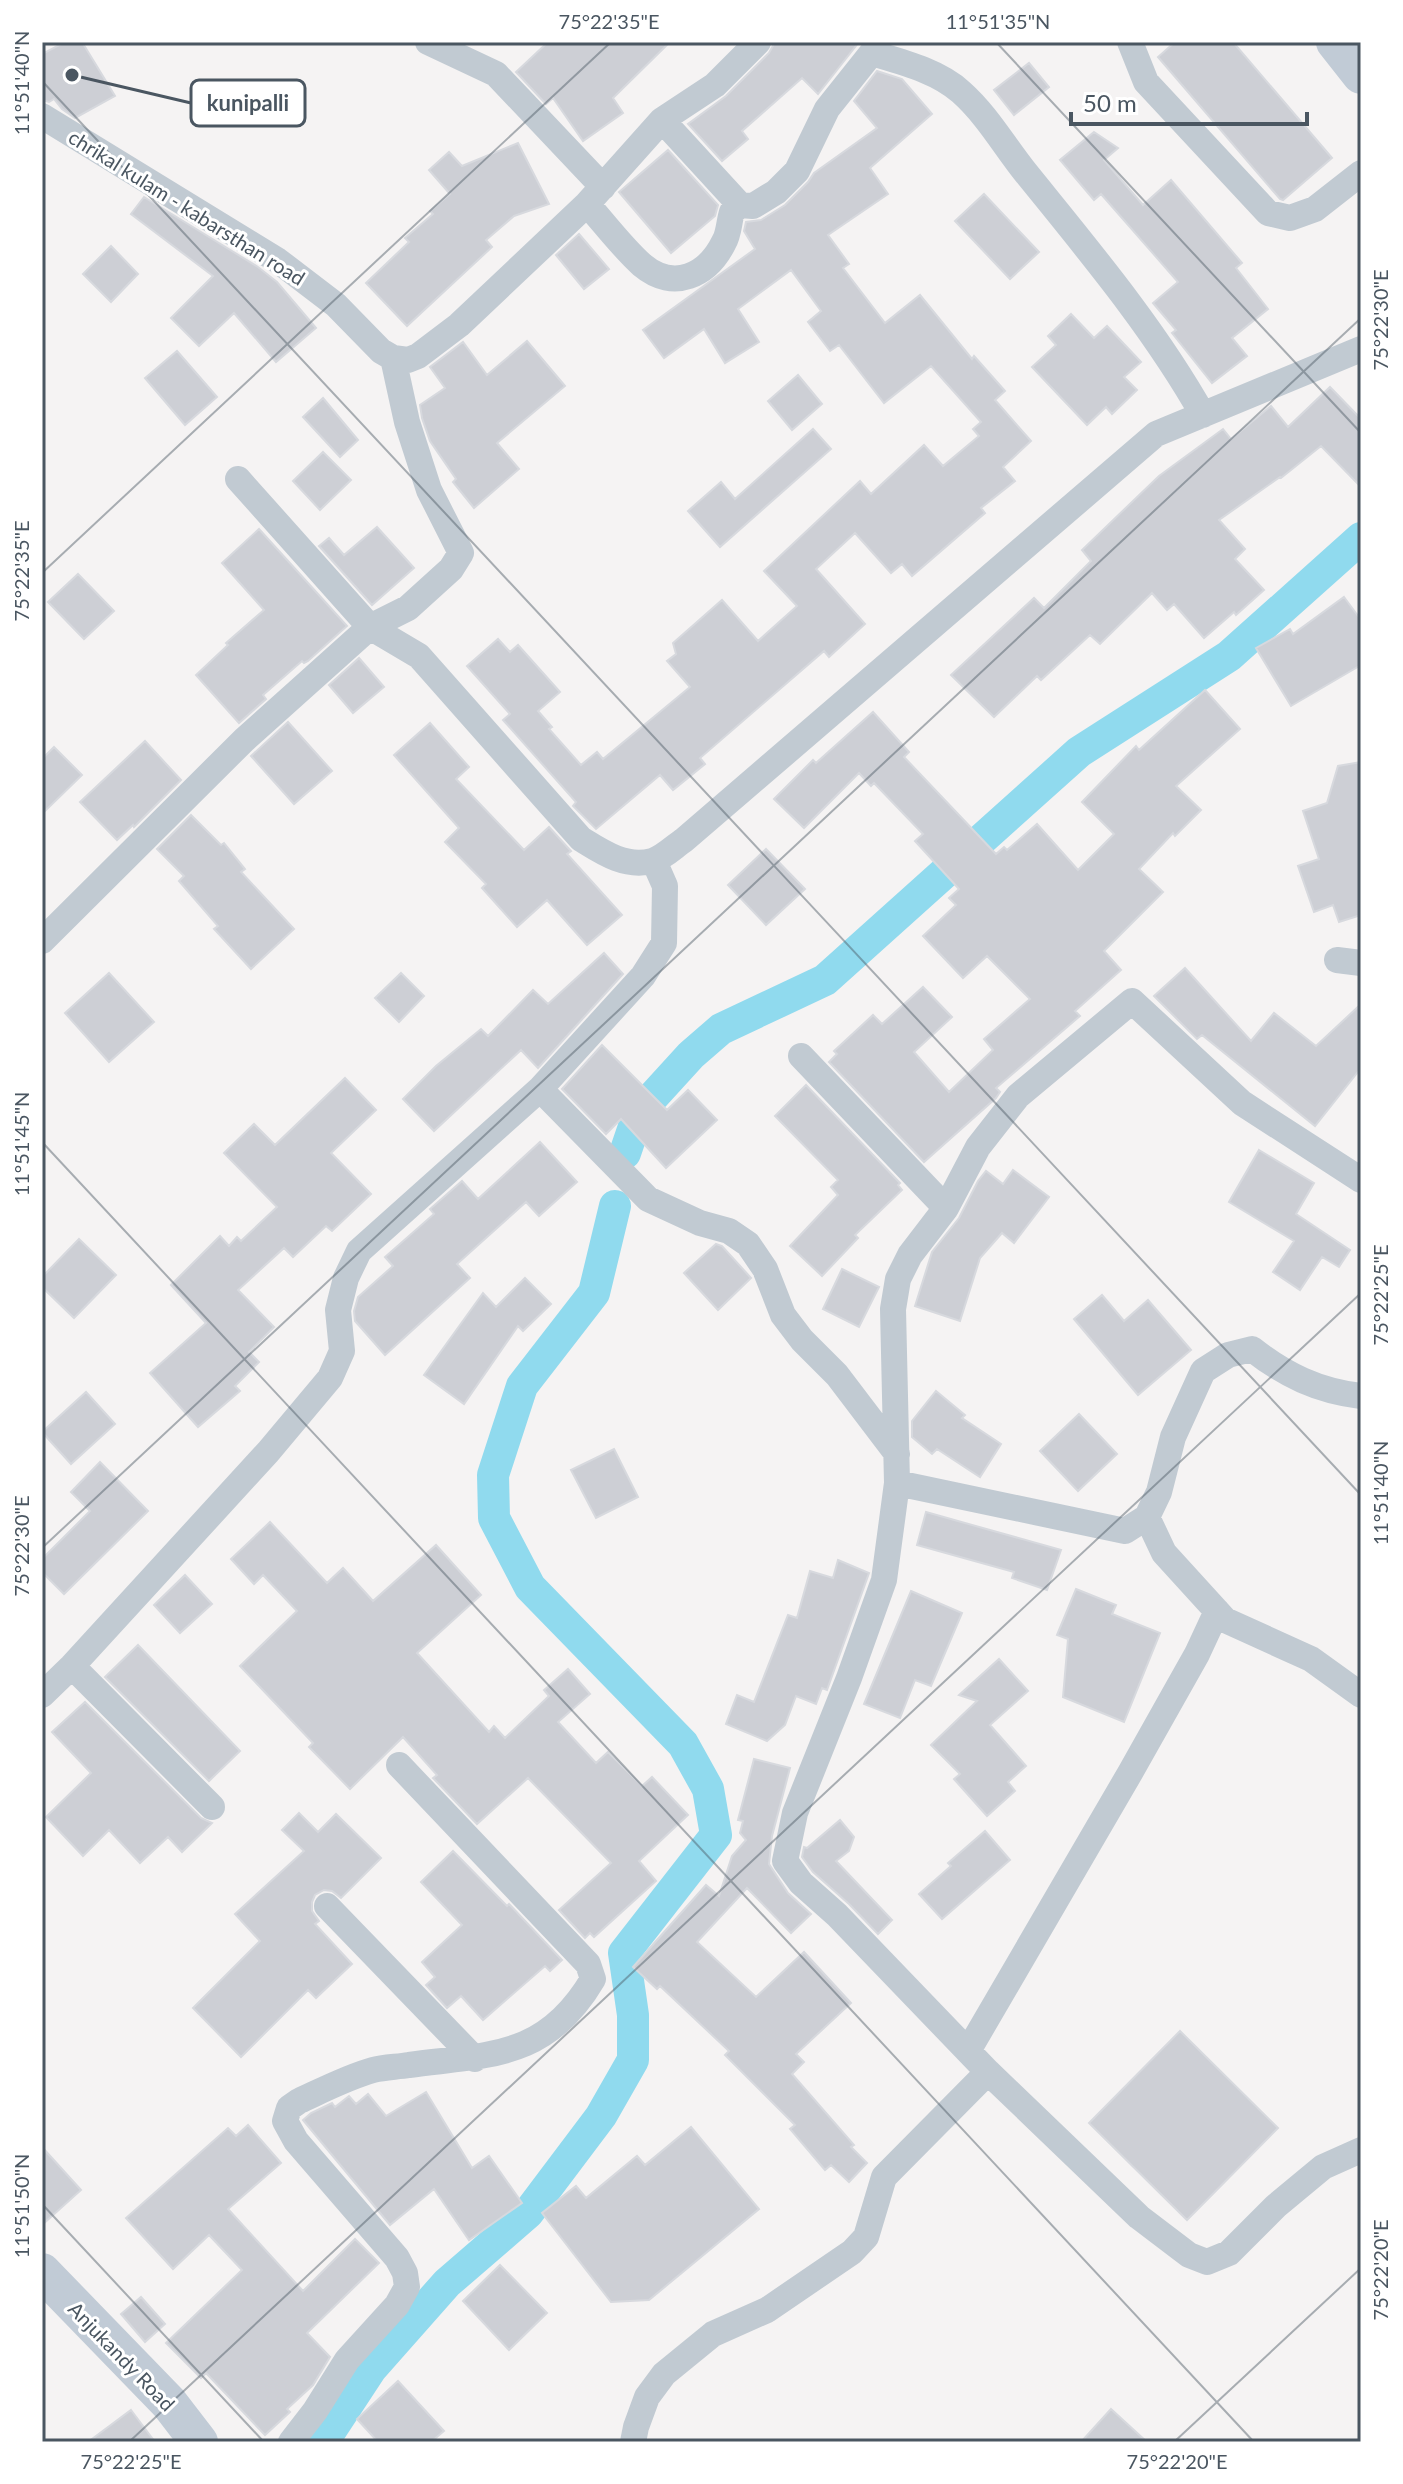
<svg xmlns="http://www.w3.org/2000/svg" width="1403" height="2484" font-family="Lato,sans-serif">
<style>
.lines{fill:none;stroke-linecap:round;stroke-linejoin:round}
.canal{stroke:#90daee;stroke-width:32}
.building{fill:#cdcfd5;stroke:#d7d9de;stroke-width:2}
.street{stroke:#c1cad2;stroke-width:26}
.secondary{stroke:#c1cbd6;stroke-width:38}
.ticks{fill:none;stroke:#4a5661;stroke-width:2;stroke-opacity:0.45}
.labels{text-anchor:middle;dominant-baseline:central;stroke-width:6;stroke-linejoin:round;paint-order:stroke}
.street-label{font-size:20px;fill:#4a5661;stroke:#fff}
.leader{fill:none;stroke:#4a5661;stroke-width:3}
.callout-dot{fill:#4a5661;stroke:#fff;stroke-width:3}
.callout{fill:#fff;stroke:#4a5661;stroke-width:3}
.callout-label{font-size:22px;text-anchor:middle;font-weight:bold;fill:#4a5661}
.neatline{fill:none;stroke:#4a5661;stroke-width:3}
.ticks-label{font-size:20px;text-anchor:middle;fill:#4a5661}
</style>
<rect width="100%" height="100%" fill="#f5f3f3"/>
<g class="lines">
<path class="canal" d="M 625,1153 L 639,1112 L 691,1055 L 721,1029 L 825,980 L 1079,752 L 1229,656 L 1361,538
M 323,2442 L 371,2369 L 447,2283 L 528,2213 L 601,2116 L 633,2060 L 633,2015 L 624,1953 L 716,1835 L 708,1789 L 683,1744 L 530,1587 L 494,1518 L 493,1475 L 522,1386 L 594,1293 L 615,1206"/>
</g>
<path class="building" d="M 65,42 L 82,42 L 115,96 L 75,118 L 62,109 L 54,99 L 49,102 L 42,100 L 42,54 Z
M 548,42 L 670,42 L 613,98 L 623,113 L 583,141 L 553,98 L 546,104 L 516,72 Z
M 775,42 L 859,42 L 818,94 L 802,78 L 742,131 L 748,139 L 722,161 L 688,124 L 726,96 L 769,53 Z
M 1175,42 L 1233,42 L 1332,158 L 1283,200 L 1280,199 L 1158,57 Z
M 1029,63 L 1049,87 L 1014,115 L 994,90 Z
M 877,71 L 902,79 L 932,114 L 870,168 L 888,194 L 828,235 L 849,264 L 843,268 L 885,323 L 920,295 L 972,359 L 974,356 L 1005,391 L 995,400 L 1031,441 L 1003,467 L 1015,481 L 981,508 L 985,513 L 912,576 L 902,564 L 891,573 L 855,533 L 816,569 L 865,624 L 829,657 L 824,651 L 700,758 L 705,764 L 673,790 L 660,775 L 596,829 L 573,806 L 576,802 L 503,720 L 510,714 L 467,666 L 498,639 L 510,652 L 518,645 L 560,692 L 538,711 L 552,727 L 549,729 L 581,765 L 597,752 L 603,759 L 690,687 L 667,661 L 676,654 L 673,643 L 722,600 L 758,641 L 797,606 L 764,571 L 860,481 L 871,494 L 924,445 L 943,466 L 979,436 L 973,429 L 981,422 L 931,366 L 884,403 L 839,345 L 830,351 L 808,322 L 821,311 L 791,270 L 738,309 L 759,342 L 725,363 L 704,329 L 664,358 L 643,330 L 755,249 L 744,231 L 746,222 L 761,220 L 785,205 L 808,182 L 814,173 L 877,128 L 854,101 Z
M 1094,132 L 1118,148 L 1104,160 L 1143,205 L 1171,180 L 1242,263 L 1236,268 L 1268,309 L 1232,338 L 1247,356 L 1212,383 L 1172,333 L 1176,330 L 1153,303 L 1178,282 L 1101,194 L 1094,200 L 1060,160 Z
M 518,143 L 549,204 L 514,216 L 486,240 L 492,247 L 407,326 L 366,283 L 409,242 L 405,238 L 433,214 L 430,211 L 450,194 L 429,170 L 449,152 L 462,166 Z
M 668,150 L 718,205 L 715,216 L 671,253 L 619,192 Z
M 984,194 L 1039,252 L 1010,279 L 955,221 Z
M 144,197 L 258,267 L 277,282 L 316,328 L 276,362 L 234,313 L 199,346 L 171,318 L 213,276 L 131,214 Z
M 579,234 L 609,269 L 584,289 L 556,255 Z
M 111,246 L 138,274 L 111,302 L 83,274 Z
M 1071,314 L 1094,338 L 1107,326 L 1141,362 L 1124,377 L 1137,390 L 1112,414 L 1106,407 L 1087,425 L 1032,367 L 1056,345 L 1048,336 Z
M 527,341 L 565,386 L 497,443 L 519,469 L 474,508 L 453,482 L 456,479 L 430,441 L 422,418 L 420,405 L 445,388 L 430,367 L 463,342 L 487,375 Z
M 177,351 L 217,397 L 185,425 L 145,378 Z
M 798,375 L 822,404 L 792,430 L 768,401 Z
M 1330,387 L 1361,419 L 1361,487 L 1321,446 L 1281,478 L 1280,477 L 1219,520 L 1245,549 L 1235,559 L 1264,590 L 1236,615 L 1234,612 L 1204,638 L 1174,604 L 1167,610 L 1152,593 L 1100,644 L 1090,635 L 1041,680 L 1037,676 L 994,717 L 951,675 L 1034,598 L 1044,608 L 1091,561 L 1082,550 L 1159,476 L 1223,429 L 1231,439 L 1271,406 L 1288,427 Z
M 323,398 L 358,440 L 340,457 L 303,417 Z
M 813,429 L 831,449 L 720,547 L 688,511 L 721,482 L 735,499 Z
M 323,452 L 351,480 L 320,510 L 293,481 Z
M 377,527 L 414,568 L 372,605 L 319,546 L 329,538 L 344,555 Z
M 259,529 L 347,626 L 308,661 L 304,663 L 302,661 L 263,695 L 266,699 L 239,723 L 196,675 L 228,645 L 226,643 L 264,610 L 222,563 Z
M 78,574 L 114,611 L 84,639 L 48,602 Z
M 1344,597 L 1361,620 L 1361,665 L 1291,706 L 1256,648 L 1290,629 L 1293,634 Z
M 359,658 L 384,687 L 353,713 L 329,685 Z
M 1205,690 L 1240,729 L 1176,786 L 1201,810 L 1175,836 L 1173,833 L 1139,869 L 1163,892 L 1104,951 L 1121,970 L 1075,1011 L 1080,1016 L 996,1088 L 1000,1092 L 996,1098 L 924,1162 L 829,1062 L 837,1054 L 834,1051 L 873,1015 L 882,1024 L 923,987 L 952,1017 L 914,1052 L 949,1092 L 993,1050 L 984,1039 L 1030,999 L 987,956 L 963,978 L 923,936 L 956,905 L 949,898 L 959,889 L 915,841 L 923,834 L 874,783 L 871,786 L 859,773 L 804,828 L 774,799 L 813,760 L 816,763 L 873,712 L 909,752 L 904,757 L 996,854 L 1004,847 L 1007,850 L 1037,824 L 1078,870 L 1114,834 L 1082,802 L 1136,746 L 1139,750 Z
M 288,722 L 332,771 L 294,804 L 251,756 Z
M 430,723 L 469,767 L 456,779 L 524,850 L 549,827 L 571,851 L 567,854 L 622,915 L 587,945 L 547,900 L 517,927 L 482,888 L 486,884 L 445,842 L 459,828 L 394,755 Z
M 145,741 L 181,780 L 134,827 L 133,825 L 117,840 L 80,802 Z
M 54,747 L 82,775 L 42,814 L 42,759 Z
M 1361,762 L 1361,915 L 1339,922 L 1333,905 L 1314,912 L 1298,866 L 1319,859 L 1303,811 L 1327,803 L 1338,766 Z
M 191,815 L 221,845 L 224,843 L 245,869 L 241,872 L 294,929 L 251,969 L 214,929 L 218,926 L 179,881 L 184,876 L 157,849 Z
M 766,849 L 805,889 L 766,925 L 728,885 Z
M 604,953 L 623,974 L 538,1068 L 521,1050 L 434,1131 L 403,1099 L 436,1066 L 481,1029 L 488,1036 L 533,990 L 548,1004 Z
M 1185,968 L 1251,1041 L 1274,1013 L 1316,1046 L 1361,1004 L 1361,1068 L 1315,1126 L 1202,1035 L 1197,1039 L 1154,996 Z
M 109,973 L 154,1022 L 109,1062 L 65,1013 Z
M 401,973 L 424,996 L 399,1022 L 375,998 Z
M 602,1045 L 667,1110 L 688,1090 L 717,1120 L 666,1168 L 621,1119 L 606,1134 L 562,1089 Z
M 345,1078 L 376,1110 L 331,1153 L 371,1194 L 332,1231 L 326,1226 L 293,1257 L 284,1248 L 238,1290 L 274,1327 L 249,1352 L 259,1362 L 235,1386 L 240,1391 L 198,1427 L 150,1373 L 206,1323 L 171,1285 L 220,1236 L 229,1246 L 237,1237 L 241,1241 L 277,1207 L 224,1153 L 254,1124 L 275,1145 Z
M 806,1085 L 900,1183 L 898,1185 L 902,1190 L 855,1235 L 858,1238 L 822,1276 L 790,1246 L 838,1195 L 831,1187 L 838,1180 L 775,1116 Z
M 540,1142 L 577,1182 L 539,1216 L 526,1202 L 457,1264 L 470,1278 L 385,1355 L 355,1321 L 354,1311 L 358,1297 L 393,1266 L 385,1257 L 434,1214 L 430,1209 L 462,1181 L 478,1199 Z
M 1259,1150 L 1314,1183 L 1296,1214 L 1350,1250 L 1339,1267 L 1322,1257 L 1300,1290 L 1273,1272 L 1294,1241 L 1229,1202 Z
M 1013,1170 L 1049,1197 L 1014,1243 L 1002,1233 L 980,1258 L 960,1321 L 915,1306 L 932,1252 L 959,1218 L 978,1181 L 986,1171 L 1003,1184 Z
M 79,1239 L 116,1275 L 74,1318 L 42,1287 L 42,1277 Z
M 716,1244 L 722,1246 L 751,1278 L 718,1310 L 684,1273 Z
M 842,1269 L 879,1287 L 859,1327 L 823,1309 Z
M 525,1278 L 551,1304 L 523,1331 L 518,1326 L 464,1404 L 424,1375 L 483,1293 L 496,1307 Z
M 1102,1295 L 1124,1321 L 1148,1300 L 1191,1350 L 1138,1395 L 1074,1319 Z
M 936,1391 L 965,1415 L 962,1418 L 1001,1444 L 980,1477 L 937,1449 L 932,1454 L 912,1437 L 912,1421 Z
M 86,1392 L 115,1424 L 71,1464 L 42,1432 Z
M 1079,1414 L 1117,1454 L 1078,1491 L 1040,1451 Z
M 614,1449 L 638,1497 L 596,1518 L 571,1470 Z
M 100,1462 L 148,1511 L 64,1594 L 42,1572 L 42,1559 L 90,1511 L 71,1492 Z
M 926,1512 L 1061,1550 L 1047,1590 L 1012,1578 L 1014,1572 L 917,1545 Z
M 270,1522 L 327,1583 L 343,1568 L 373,1601 L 436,1545 L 481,1595 L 417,1653 L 489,1732 L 494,1726 L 505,1738 L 549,1696 L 544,1690 L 568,1669 L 590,1694 L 558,1722 L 596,1763 L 608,1752 L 642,1786 L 652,1777 L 688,1815 L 639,1861 L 656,1881 L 594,1937 L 590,1933 L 585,1938 L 559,1910 L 611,1863 L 528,1778 L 477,1824 L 433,1778 L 437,1775 L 403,1737 L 350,1789 L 309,1747 L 313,1743 L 240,1666 L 297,1611 L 263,1575 L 254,1584 L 231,1559 Z
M 838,1560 L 869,1573 L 827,1690 L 822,1688 L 816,1704 L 796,1696 L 785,1725 L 767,1741 L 726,1724 L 737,1695 L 754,1702 L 788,1615 L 797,1618 L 810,1571 L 833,1578 Z
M 185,1575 L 212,1604 L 180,1633 L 154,1605 Z
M 1076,1589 L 1116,1605 L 1112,1614 L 1160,1633 L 1124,1722 L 1063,1697 L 1068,1639 L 1057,1635 Z
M 911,1591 L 962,1613 L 931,1686 L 915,1680 L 900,1718 L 864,1704 Z
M 138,1645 L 240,1751 L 209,1781 L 105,1677 Z
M 999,1659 L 1028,1691 L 990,1725 L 1026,1766 L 1008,1782 L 1015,1791 L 987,1816 L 954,1779 L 960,1774 L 931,1745 L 977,1701 L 959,1695 Z
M 85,1702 L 201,1818 L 212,1823 L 182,1852 L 168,1837 L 140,1863 L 109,1830 L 83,1856 L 46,1817 L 91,1773 L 52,1732 Z
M 754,1759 L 790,1768 L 772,1836 L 769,1864 L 788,1893 L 811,1914 L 791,1933 L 747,1888 L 697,1942 L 756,1997 L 804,1952 L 851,2003 L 796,2054 L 804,2062 L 792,2074 L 854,2145 L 851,2147 L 867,2163 L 849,2182 L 831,2165 L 825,2170 L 790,2129 L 795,2125 L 725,2055 L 729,2051 L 660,1986 L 657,1989 L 633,1967 L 706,1885 L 719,1896 L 732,1856 L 746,1840 L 740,1833 L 743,1821 L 738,1820 Z
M 299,1813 L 318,1832 L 336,1814 L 381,1858 L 341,1898 L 332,1891 L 324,1890 L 315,1895 L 312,1902 L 312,1911 L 319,1921 L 315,1924 L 352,1964 L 316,1998 L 308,1990 L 241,2057 L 193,2008 L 260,1941 L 235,1914 L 304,1851 L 282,1830 Z
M 840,1820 L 854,1837 L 849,1851 L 836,1861 L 892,1920 L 878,1934 L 849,1904 L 813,1872 L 802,1857 L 804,1847 L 807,1848 Z
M 985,1831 L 1010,1860 L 942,1919 L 919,1894 L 951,1866 L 948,1863 Z
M 453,1851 L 507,1906 L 509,1904 L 562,1960 L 550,1971 L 545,1966 L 483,2020 L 461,1996 L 447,2008 L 426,1985 L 435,1977 L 422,1962 L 462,1925 L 421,1882 Z
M 1180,2031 L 1278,2128 L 1187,2220 L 1089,2123 Z
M 426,2092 L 472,2168 L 489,2156 L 522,2203 L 469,2240 L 434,2189 L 390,2225 L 303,2120 L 311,2113 L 332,2103 L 335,2107 L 349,2096 L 356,2104 L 368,2094 L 386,2116 Z
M 248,2125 L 281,2163 L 228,2209 L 303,2291 L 355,2239 L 379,2263 L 307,2333 L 330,2357 L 313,2385 L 287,2409 L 290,2412 L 265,2435 L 206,2373 L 201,2378 L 166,2343 L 242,2270 L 209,2235 L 173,2269 L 126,2218 L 228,2128 L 236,2136 Z
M 691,2127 L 759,2209 L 649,2300 L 611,2302 L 542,2213 L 576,2186 L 586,2198 L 637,2156 L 645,2165 Z
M 42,2147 L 81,2190 L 42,2225 Z
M 500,2265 L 547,2313 L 509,2350 L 463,2301 Z
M 141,2297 L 165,2324 L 145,2342 L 121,2314 Z
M 398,2381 L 444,2431 L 431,2442 L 378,2442 L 357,2419 Z
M 1111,2409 L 1147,2442 L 1081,2442 Z
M 131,2410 L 155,2442 L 88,2442 Z"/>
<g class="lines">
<path class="street" d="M 428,42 L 496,74 L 603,187
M 1130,42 L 1146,82 L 1268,213 L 1290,218 L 1315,209 L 1361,173
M 872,53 C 902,62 938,71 961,92 C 987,115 1005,147 1026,173 C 1089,251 1154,328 1203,415
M 42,116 L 277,260 L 336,305 L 381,351 L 393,358 L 408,360 L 418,356 L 459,325 L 587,204 L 662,120 L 715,85 L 758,42
M 662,120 L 740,205
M 587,204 C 605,224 622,247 642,265 C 674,292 708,275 724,242 C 729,234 729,221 732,212 L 740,205 L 753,206 L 776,192 L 797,171 L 827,109 L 874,50 L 875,42
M 238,479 L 370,627 L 419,656 L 581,839 C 602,852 625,868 652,861 C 663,858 675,846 684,840 L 1156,434 L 1361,349
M 42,941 L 244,740 L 370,627 L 408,608 L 451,569 L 461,553 L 429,490 L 407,422 L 393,358
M 1337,960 L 1361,963
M 801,1056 L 946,1208 L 978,1147 L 1018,1096 L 1132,1001 L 1242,1103 L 1361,1180
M 540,1089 L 648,1199 L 700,1223 L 729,1231 L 748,1244 L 765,1269 L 783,1315 L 802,1340 L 837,1375 L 897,1454
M 946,1208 L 910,1255 L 898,1279 L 893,1309 L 897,1483 L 884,1580 L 849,1678 L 795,1813 L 785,1861 L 801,1883 L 837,1915 L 988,2072 L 1139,2217 L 1189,2255 L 1207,2262 L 1229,2253 L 1276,2206 L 1323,2167 L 1361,2150
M 897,1483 L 1125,1531 L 1147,1517 L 1159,1492 L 1173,1437 L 1203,1371 L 1228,1355 L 1252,1349 C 1285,1375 1318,1391 1361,1396
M 1147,1517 L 1164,1553 L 1225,1620 L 1311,1659 L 1361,1695
M 72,1666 L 212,1807
M 42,1695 L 72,1666 L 268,1452 L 330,1378 L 342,1351 L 338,1310 L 346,1278 L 359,1251 L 540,1089 L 643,976 L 664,943 L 665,886 L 654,861
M 327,1906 L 475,2059
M 968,2051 L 1130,1773 L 1197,1654 L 1217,1611
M 291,2442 L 315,2411 L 347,2360 L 397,2305 L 407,2287 L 405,2273 L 397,2258 L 296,2141 L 285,2121 L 289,2108 L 299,2101 C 323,2090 348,2077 373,2070 C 384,2067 397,2067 409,2065 C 490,2054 546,2059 593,1979 L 588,1964 L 399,1765
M 633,2442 L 636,2427 L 647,2397 L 664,2374 L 713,2334 L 767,2310 L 852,2252 L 866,2237 L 884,2177 L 988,2072"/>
<path class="secondary" d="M 1335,42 L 1361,75
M 42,2272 L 169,2403 L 199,2442"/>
</g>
<path class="ticks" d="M 996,42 L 1361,433M 42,81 L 1361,1495M 42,573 L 611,42M 42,1142 L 1254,2442M 42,1548 L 1361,318M 42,2204 L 264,2442M 129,2442 L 1361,1293M 1174,2442 L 1361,2268"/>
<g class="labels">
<g class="street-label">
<text transform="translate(187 207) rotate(32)">chrikal kulam - kabarsthan road</text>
<text transform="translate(122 2356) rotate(46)">Anjukandy Road</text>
</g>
</g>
<path class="leader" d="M72 75L191 103"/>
<circle class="callout-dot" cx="72" cy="75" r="8"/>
<rect class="callout" x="191" y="80" width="114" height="46" rx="8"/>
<g class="callout-label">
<text x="248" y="111">kunipalli</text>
</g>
<rect width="1403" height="2484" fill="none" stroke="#ffffff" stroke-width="88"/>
<path d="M1071 112v12h236v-12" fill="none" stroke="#4a5661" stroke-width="4"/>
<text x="1083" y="112" font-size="24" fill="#4a5661" stroke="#ffffff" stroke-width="6" paint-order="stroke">50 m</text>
<rect x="44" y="44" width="1315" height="2396" class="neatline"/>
<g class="ticks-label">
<text x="609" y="29">75°22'35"E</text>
<text x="998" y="29">11°51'35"N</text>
<text transform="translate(22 83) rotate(-90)" y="7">11°51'40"N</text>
<text transform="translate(1381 320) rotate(-90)" y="7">75°22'30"E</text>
<text transform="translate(22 571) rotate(-90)" y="7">75°22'35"E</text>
<text transform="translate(22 1144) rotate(-90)" y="7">11°51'45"N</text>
<text transform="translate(1381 1295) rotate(-90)" y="7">75°22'25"E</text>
<text transform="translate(1381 1493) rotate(-90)" y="7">11°51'40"N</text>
<text transform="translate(22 1546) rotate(-90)" y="7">75°22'30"E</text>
<text transform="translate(22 2206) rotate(-90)" y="7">11°51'50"N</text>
<text transform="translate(1381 2270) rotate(-90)" y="7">75°22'20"E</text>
<text x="131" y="2469">75°22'25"E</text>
<text x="1177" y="2469">75°22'20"E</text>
</g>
</svg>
